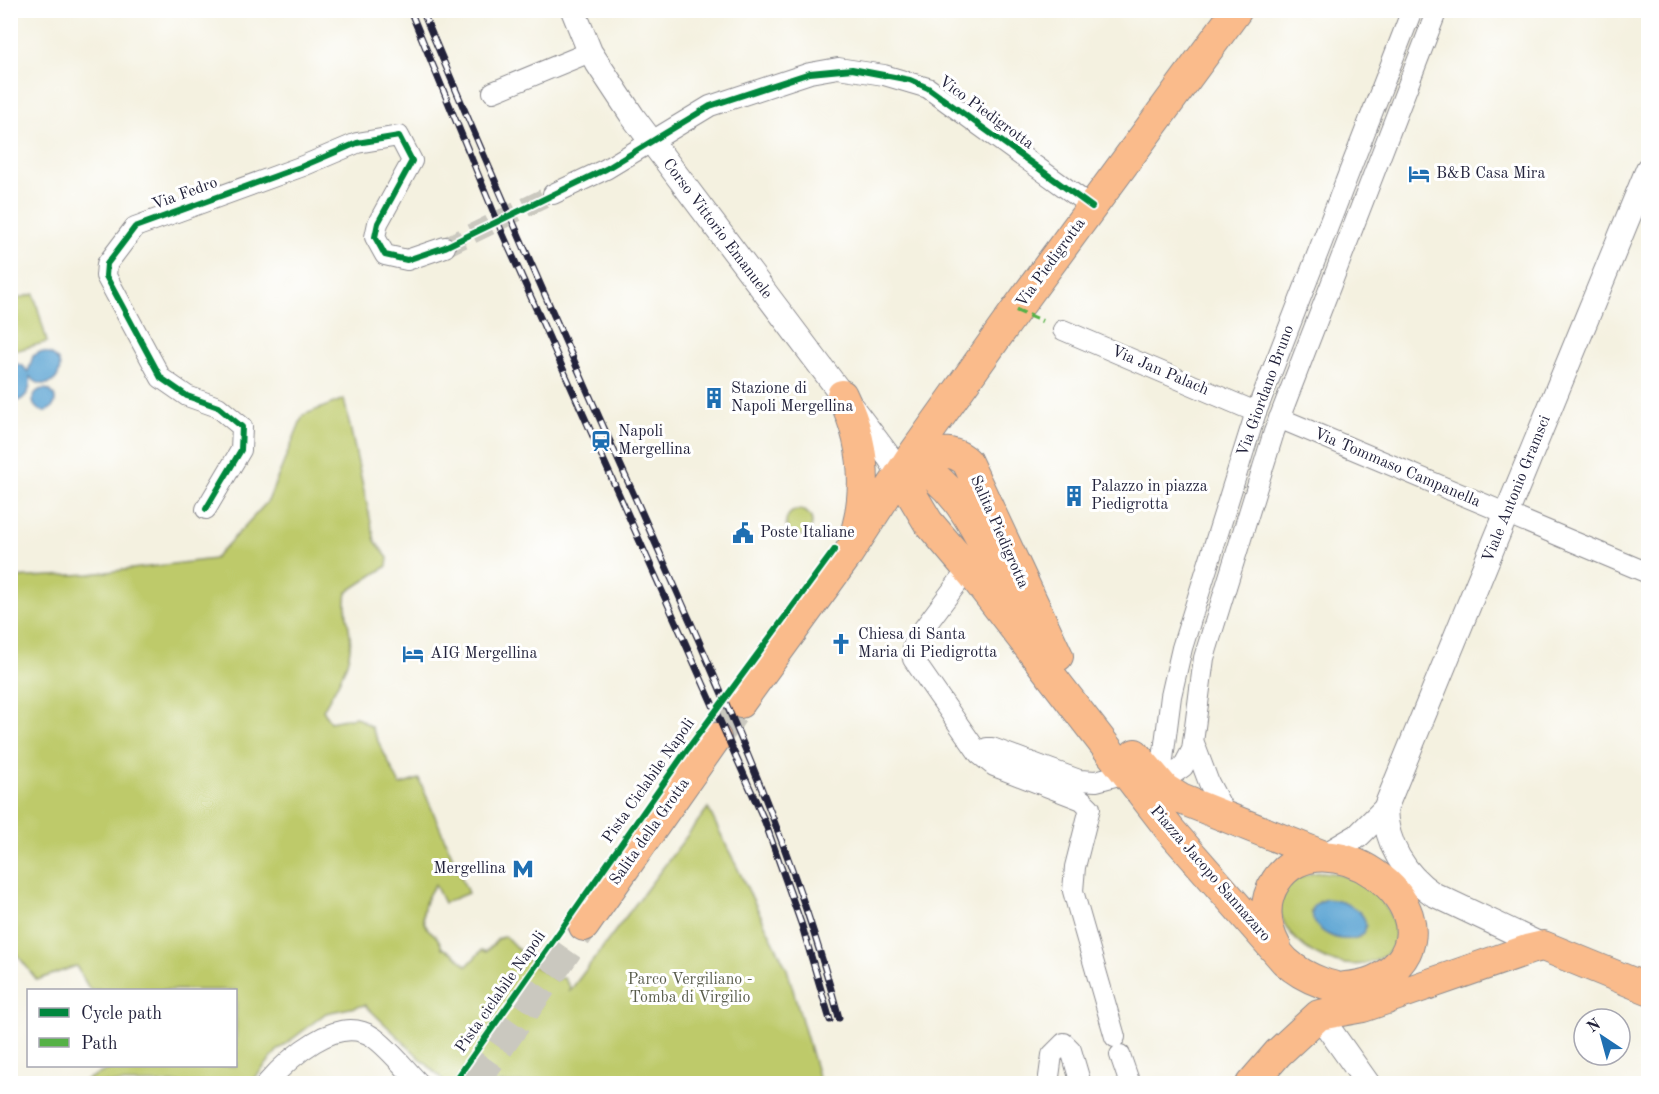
<svg xmlns="http://www.w3.org/2000/svg" width="1659" height="1094" font-family="'Old Standard TT',serif">
<style>
.green{fill:#beca6b;stroke:#707653;stroke-width:1.5;fill-rule:evenodd}
.water{fill:#5ca4d3;stroke:#3f6387;stroke-width:1.5}
.lines{fill:none;stroke-linecap:round;stroke-linejoin:round}
.minor-tunnel{stroke:#cac8bf;stroke-width:20;stroke-dasharray:20 10;stroke-linecap:butt}
.primary-tunnel{stroke:#cac8bf;stroke-width:30;stroke-dasharray:30 15;stroke-linecap:butt}
.minor-casing{stroke:#8b8a8e;stroke-width:22}
.tertiary-casing{stroke:#8b8a8e;stroke-width:26}
.primary-casing{stroke:#8b8a8e;stroke-width:32}
.minor{stroke:#fff;stroke-width:20}
.tertiary{stroke:#fff;stroke-width:24}
.primary{stroke:#fabb8b;stroke-width:30}
.rail-casing{stroke:#22223b;stroke-width:7}
.rail{stroke:#fff;stroke-width:4.5;stroke-dasharray:14;stroke-linecap:butt}
.quiet{stroke:#55b146;stroke-width:4.5;stroke-dasharray:9 4.5;stroke-linecap:butt}
.cycleway-casing{stroke:#fff;stroke-width:10}
.cycleway{stroke:#00873e;stroke-width:6}
.labels{text-anchor:middle;dominant-baseline:central;stroke-width:6;stroke-linejoin:round;paint-order:stroke}
.street-label{font-size:16px;fill:#22223b;stroke:#fff}
.poi-label{font-size:16px;fill:#22223b;stroke:#fff;text-anchor:start}
.park-label{font-size:16px;fill:#595d4c;stroke:#fff}
</style>
<rect width="100%" height="100%" fill="#fff"/>
<filter id="ink" filterUnits="userSpaceOnUse"><feTurbulence type="fractalNoise" baseFrequency=".0167" numOctaves="2"/><feDisplacementMap in="SourceGraphic" scale="12" xChannelSelector="R" yChannelSelector="G"/><feConvolveMatrix kernelMatrix="1 2 1 2 8 2 1 2 1" color-interpolation-filters="sRGB"/></filter>
<filter id="wash" filterUnits="userSpaceOnUse"><feTurbulence type="fractalNoise" baseFrequency=".008" numOctaves="4" result="noise"/><feDisplacementMap in="SourceGraphic" scale="24" xChannelSelector="R" yChannelSelector="G"/><feGaussianBlur stdDeviation="1.35" result="paint"/><feColorMatrix in="noise" values="0 0 0 0 0 0 0 0 0 0 0 0 0 0 0 0 0 1.4 0 .05"/><feComposite in="paint" operator="in"/></filter>
<g filter="url(#wash)">
<rect width="100%" height="100%" fill="#f4f1e0"/>
<path class="green" d="M 34,294 L 47,342 L 11,352 L 11,300 Z
M 344,399 L 375,541 L 388,558 L 387,566 L 347,592 C 344,611 348,617 350,635 C 354,660 335,689 323,710 L 330,722 L 356,717 L 371,727 L 400,785 L 419,779 L 468,893 L 444,903 L 435,885 C 427,895 416,918 429,930 C 436,936 439,938 442,948 L 453,953 L 467,966 L 482,950 L 486,952 L 498,939 L 505,936 L 533,965 L 554,978 L 564,978 L 570,987 L 569,992 L 708,808 L 787,969 L 820,1083 L 446,1083 L 365,1005 L 326,1013 L 277,1051 L 251,1083 L 79,1083 L 116,1066 L 236,1066 L 236,990 L 90,990 L 76,966 L 37,980 L 11,947 L 11,578 L 90,574 L 214,559 L 268,501 L 303,415 Z
M786 523a13 13 0 1 1 26 0a13 13 0 1 1-26 0Z
M 1322,872 C 1336,873 1349,875 1362,883 C 1385,897 1415,942 1379,959 C 1323,986 1242,909 1300,877 C 1306,874 1316,873 1322,872 ZM 1320,901 L 1360,937 C 1338,944 1319,932 1311,911 Z"/>
<path class="water" d="M 40,352 C 77,354 55,402 30,377 C 32,392 25,400 11,404 L 11,362 L 23,366 L 28,372 L 33,356 Z
M33 400a11 11 0 1 1 22 0a11 11 0 1 1-22 0Z
M 1326,899 C 1342,900 1373,911 1364,933 C 1347,950 1303,930 1314,905 Z"/>
</g>
<g filter="url(#ink)">
<g class="lines">
<path class="minor-tunnel" d="M 445,247 L 553,194"/>
<path class="primary-tunnel" d="M 716,738 L 740,703
M 473,1084 L 584,926"/>
<defs>
<path id="minor" d="M 493,92 L 590,52
M 553,194 L 606,169 L 710,106 L 810,73 L 838,68 L 884,75 L 928,88 L 1092,207
M 1063,330 L 1256,412
M 1279,418 L 1648,573
M 206,509 L 241,450 L 242,427 L 218,407 L 187,396 L 161,378 L 106,276 L 107,264 L 135,227 L 303,166 L 357,143 L 399,136 L 412,161 L 378,223 L 375,237 L 385,255 L 407,260 L 445,247
M 968,569 L 918,636 L 913,646 L 913,659 L 979,754 L 987,748 L 992,748 L 1079,780 L 1096,781 L 1126,773
M 1194,743 L 1209,783 L 1227,817
M 979,754 L 994,766 L 1082,800 L 1090,808 L 1075,867 L 1073,891 L 1115,1037
M 1160,783 L 1183,767 L 1192,750 L 1204,658 L 1274,432 L 1437,10
M 1160,783 L 1171,696 L 1182,648 L 1255,415 L 1412,10
M 1120,1055 L 1130,1084
M 266,1084 C 288,1059 337,1013 373,1037 C 390,1049 405,1069 420,1084
M 1048,1084 L 1052,1055 L 1064,1043 L 1071,1050 L 1081,1084"/>
<path id="tertiary" d="M 573,10 L 590,52 L 633,117 L 889,457 L 900,475
M 1385,809 C 1386,844 1404,874 1433,894 L 1543,946
M 1324,856 L 1358,836 L 1385,809 L 1648,169
M 1319,1015 L 1368,1084"/>
<path id="primary" d="M 842,395 C 863,438 869,484 856,532
M 909,460 C 972,491 984,560 1024,613
M 909,460 C 929,454 950,446 967,462 L 1058,656
M 900,475 L 928,522 L 974,576 L 1171,831 L 1285,961 C 1313,987 1351,990 1387,999
M 740,703 L 846,557 L 909,460 L 1016,310 L 1237,10
M 1135,754 L 1165,789 L 1181,799 L 1324,856
M 584,926 L 716,738
M 1276,947 C 1265,926 1262,902 1276,881 C 1321,813 1452,902 1398,964 C 1384,979 1365,986 1345,987
M 1251,1084 L 1278,1053 L 1319,1015 L 1363,1007 L 1530,949 L 1543,946 L 1648,989"/>
</defs>
<use href="#minor" class="minor-casing"/>
<use href="#tertiary" class="tertiary-casing"/>
<use href="#primary" class="primary-casing"/>
<use href="#minor" class="minor"/>
<use href="#tertiary" class="tertiary"/>
<use href="#primary" class="primary"/>
<defs>
<path id="rail" d="M 410,10 L 501,230 L 765,822 L 802,926 L 830,1020
M 422,10 C 493,179 567,346 642,513 C 716,679 792,842 839,1018"/>
</defs>
<use href="#rail" class="rail-casing"/>
<use href="#rail" class="rail"/>
<path class="quiet" d="M 1016,310 L 1042,321"/>
<defs>
<path id="cycleway" d="M 206,509 L 241,450 L 242,427 L 218,407 L 187,396 L 161,378 L 106,276 L 107,264 L 135,227 L 303,166 L 357,143 L 399,136 L 412,161 L 378,223 L 375,237 L 385,255 L 407,260 L 445,247 L 606,169 L 710,106 L 810,73 L 852,69 L 910,80 L 928,88 L 1092,207
M 453,1084 L 684,754 L 835,549"/>
</defs>
<use href="#cycleway" class="cycleway-casing"/>
<use href="#cycleway" class="cycleway"/>
</g>
</g>
<defs>
<symbol id="hotel-bare" viewBox="-9 -9 18 18"><path d="M-6-4.5h1.5V1H6V5H4.5V3h-9V5H-6ZM-4 0a1.8 1.8 0 1 1 3.6 0ZM.5 0V-2.5h3Q6-2.5 6 0Z" fill="#1f6fb2" stroke="#fff" stroke-width="2.5" paint-order="stroke"/></symbol>
<symbol id="building-bare" viewBox="-9 -9 18 18"><path d="M-4-6H4V6H1V3H-1V6H-4ZM-2.5-4.3h1.7v1.8h-1.7ZM.8-4.3h1.7v1.8H.8ZM-2.5-1h1.7V.8h-1.7ZM.8-1h1.7V.8H.8Z" fill="#1f6fb2" stroke="#fff" stroke-width="2.5" paint-order="stroke"/></symbol>
<symbol id="station-bare" viewBox="-9 -9 18 18"><path d="M-3-6H3Q5-6 5-4V2Q5 4 3 4L4.5 6H3L1.5 4h-3L-3 6H-4.5L-3 4Q-5 4-5 2V-4Q-5-6-3-6ZM-3.5-4v3h7v-3ZM-3.5 1v1.5H-2V1ZM2 1v1.5H3.5V1Z" fill="#1f6fb2" stroke="#fff" stroke-width="2.5" paint-order="stroke"/></symbol>
<symbol id="civic-bare" viewBox="-9 -9 18 18"><path d="M-.6-6.5H3V-4.5H.6V-3L4-1V1h2V6H-6V1h2V-1L-.6-3ZM-1.2 2.5V6h2.4V2.5Z" fill="#1f6fb2" stroke="#fff" stroke-width="2.5" paint-order="stroke"/></symbol>
<symbol id="church-bare" viewBox="-9 -9 18 18"><path d="M-1.2-6h2.4v3.5h3.3v2.4h-3.3V6h-2.4V-.1h-3.3v-2.4h3.3Z" fill="#1f6fb2" stroke="#fff" stroke-width="2.5" paint-order="stroke"/></symbol>
<symbol id="metro-bare" viewBox="-9 -9 18 18"><path d="M-5.5 5V-5H-3L0 0L3-5H5.5V5H3V-.5L0 4L-3-.5V5Z" fill="#1f6fb2" stroke="#fff" stroke-width="2.5" paint-order="stroke"/></symbol>
</defs>
<g fill-rule="evenodd">
<use href="#hotel-bare" x="1404" y="159" width="30" height="30"/>
<use href="#building-bare" x="699" y="383" width="30" height="30"/>
<use href="#station-bare" x="586" y="426" width="30" height="30"/>
<use href="#building-bare" x="1059" y="481" width="30" height="30"/>
<use href="#civic-bare" x="728" y="518" width="30" height="30"/>
<use href="#church-bare" x="826" y="629" width="30" height="30"/>
<use href="#hotel-bare" x="398" y="639" width="30" height="30"/>
<use href="#metro-bare" x="508" y="854" width="30" height="30"/>
</g>
<g class="labels">
<g class="street-label">
<text transform="translate(986 113) rotate(36)">Vico Piedigrotta</text>
<text transform="translate(185 194) rotate(-20)">Via Fedro</text>
<text transform="translate(717 229) rotate(53)">Corso Vittorio Emanuele</text>
<text transform="translate(1051 263) rotate(-54)">Via Piedigrotta</text>
<text transform="translate(1160 371) rotate(23)">Via Jan Palach</text>
<text transform="translate(1266 391) rotate(-70)">Via Giordano Bruno</text>
<text transform="translate(1397 468) rotate(23)">Via Tommaso Campanella</text>
<text transform="translate(1517 489) rotate(-68)">Viale Antonio Gramsci</text>
<text transform="translate(999 532) rotate(66)">Salita Piedigrotta</text>
<text transform="translate(649 781) rotate(-55)">Pista Ciclabile Napoli</text>
<text transform="translate(650 832) rotate(-55)">Salita della Grotta</text>
<text transform="translate(1210 874) rotate(49)">Piazza Jacopo Sannazaro</text>
<text transform="translate(501 992) rotate(-55)">Pista ciclabile Napoli</text>
</g>
<g class="poi-label">
<text x="1436" y="174">B&amp;B Casa Mira</text>
<text x="731" y="389">Stazione di<tspan x="731" dy="18">Napoli Mergellina</tspan></text>
<text x="618" y="432">Napoli<tspan x="618" dy="18">Mergellina</tspan></text>
<text x="1091" y="487">Palazzo in piazza<tspan x="1091" dy="18">Piedigrotta</tspan></text>
<text x="760" y="533">Poste Italiane</text>
<text x="858" y="635">Chiesa di Santa<tspan x="858" dy="18">Maria di Piedigrotta</tspan></text>
<text x="430" y="654">AIG Mergellina</text>
<text x="506" y="869" text-anchor="end">Mergellina</text>
</g>
<g class="park-label">
<text x="690" y="980">Parco Vergiliano -<tspan x="690" dy="18">Tomba di Virgilio</tspan></text>
</g>
</g>
<rect width="1659" height="1094" fill="none" stroke="#fff" stroke-width="36"/>
<rect x="27" y="989" width="210" height="78" fill="#ffffff" stroke="#a7a7b1" stroke-width="1.5"/>
<rect x="39" y="1008" width="30" height="9" fill="#00873e" stroke="#a7a7b1" stroke-width="1.5"/>
<text x="81" y="1019" font-size="18" fill="#22223b">Cycle path</text>
<rect x="39" y="1038" width="30" height="9" fill="#55b146" stroke="#a7a7b1" stroke-width="1.5"/>
<text x="81" y="1049" font-size="18" fill="#22223b">Path</text>
<g transform="translate(1602 1037) rotate(324)"><circle r="28" fill="#ffffff" stroke="#a7a7b1" stroke-width="1.5"/>
<path d="M0-4.5L10 22L0 15L-10 22Z" fill="#1f6fb2"/>
<text y="-9" font-size="16" font-weight="bold" text-anchor="middle" fill="#22223b">N</text>
</g>
</svg>
